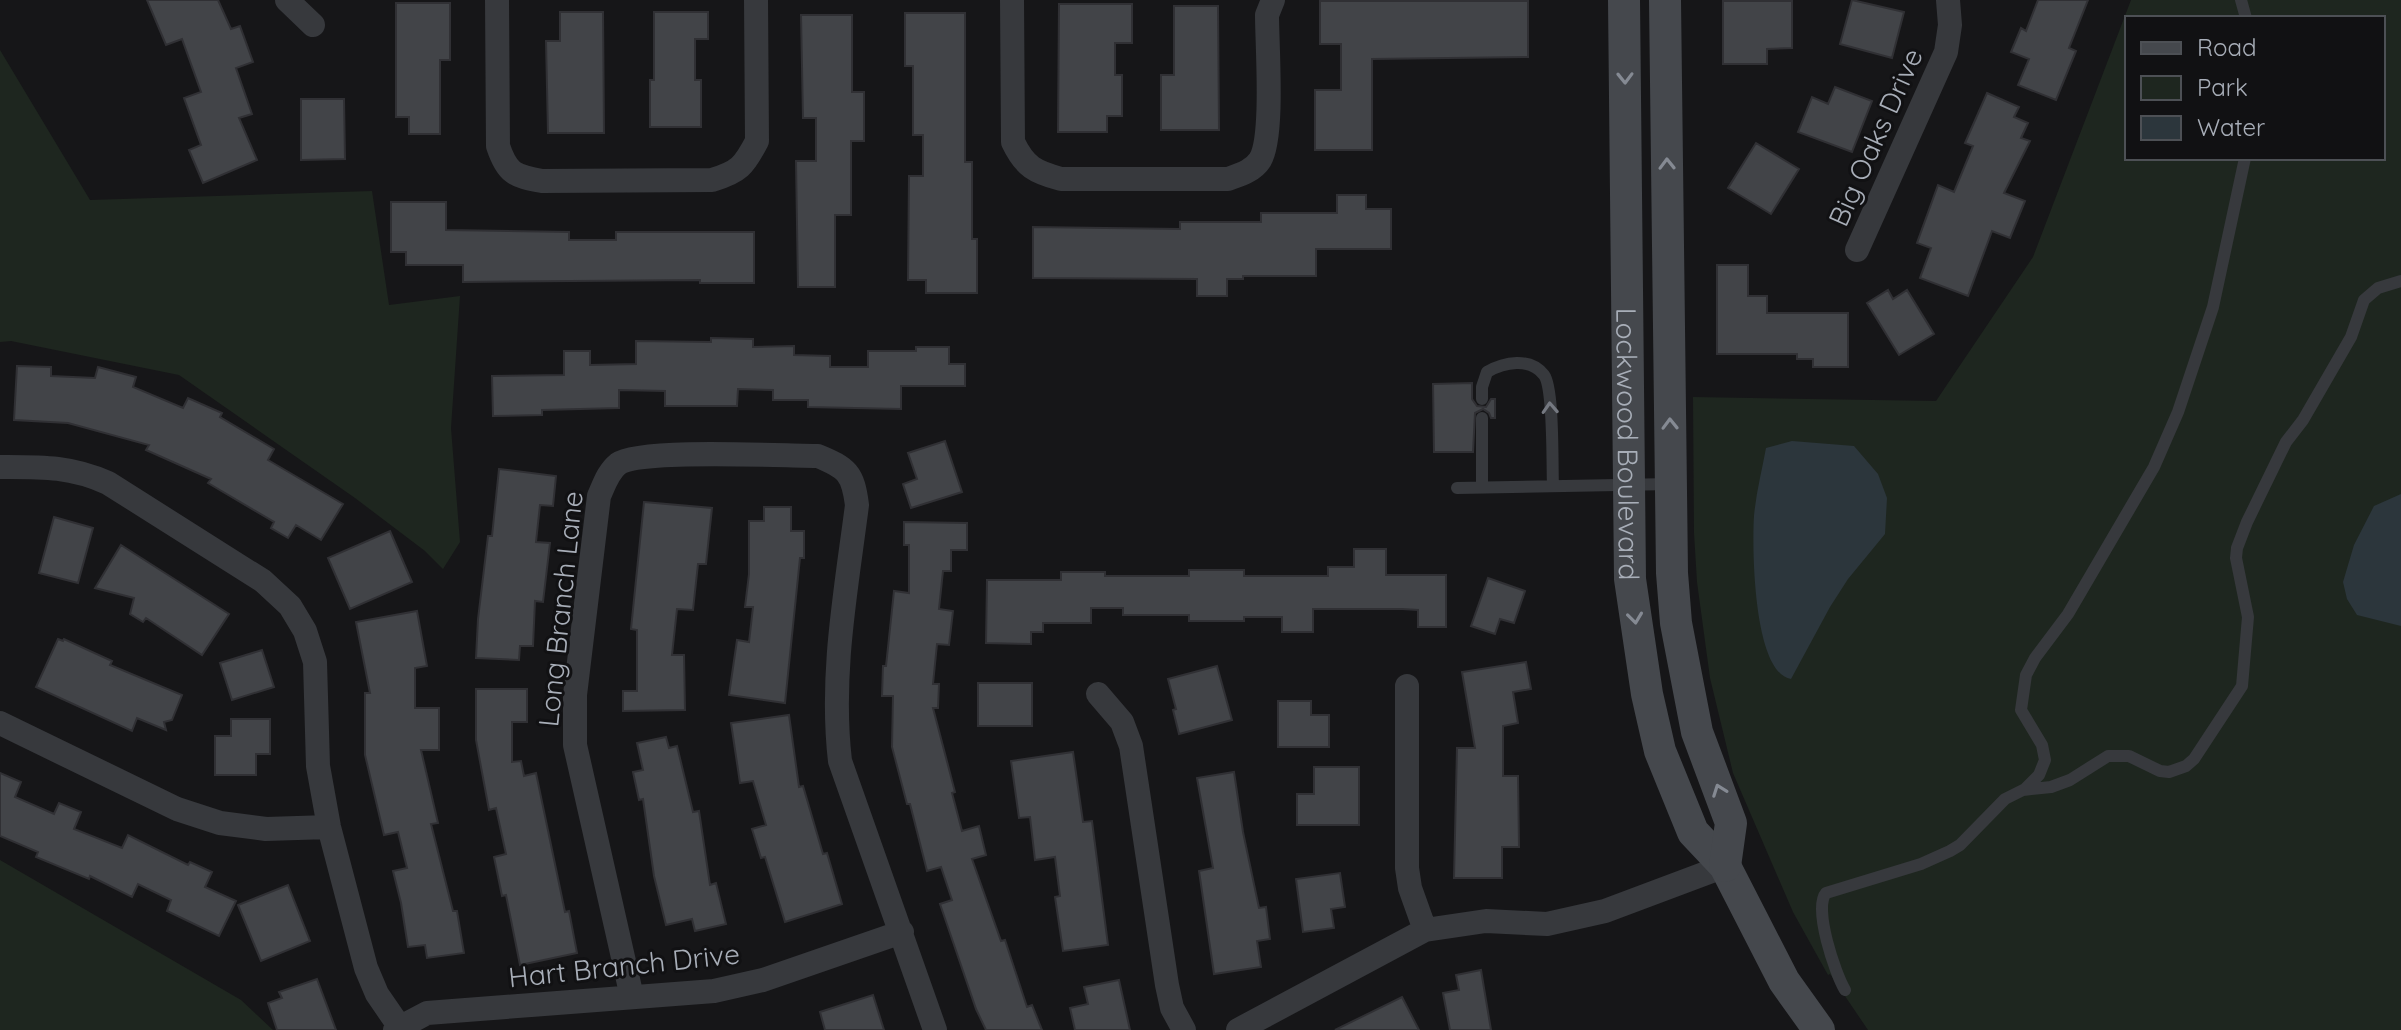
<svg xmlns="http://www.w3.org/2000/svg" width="2401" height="1030" font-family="Quicksand,sans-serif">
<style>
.green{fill:#1e261f;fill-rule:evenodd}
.water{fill:#2c363c}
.building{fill:#424448;stroke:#303034;stroke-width:2}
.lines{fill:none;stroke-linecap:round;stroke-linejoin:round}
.service{stroke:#37393d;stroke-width:12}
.minor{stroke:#37393d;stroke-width:24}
.secondary{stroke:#45484d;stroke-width:32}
.oneway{stroke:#858a93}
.oneway2{stroke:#757981}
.labels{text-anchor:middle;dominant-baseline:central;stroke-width:6;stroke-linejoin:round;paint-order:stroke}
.street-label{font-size:28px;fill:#a8aeb8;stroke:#111113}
</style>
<rect width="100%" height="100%" fill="#161618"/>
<path class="green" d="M 2131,0 L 2401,0 L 2401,1030 L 1868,1030 L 1830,974 L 1828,975 L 1793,912 L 1733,773 L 1710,678 L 1697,582 L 1694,533 L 1693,397 L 1936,401 L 2033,257 ZM 2127,18 L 2383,18 L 2383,158 L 2127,158 Z
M 0,50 L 90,200 L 372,191 L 389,305 L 460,296 L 451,428 L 460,542 L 443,569 L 425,551 L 355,498 L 179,375 L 11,341 L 0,342 Z
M 0,860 L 241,1000 L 273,1030 L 0,1030 Z"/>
<path class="water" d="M 1792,441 L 1854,446 L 1878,474 L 1887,498 L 1885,534 L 1848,579 L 1830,607 L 1791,679 C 1753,673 1752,546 1754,516 C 1756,493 1762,470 1766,448 Z
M 2401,494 L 2401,626 L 2357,615 L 2347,599 L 2343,582 L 2354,545 L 2374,506 Z"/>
<path class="building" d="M 147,0 L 218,0 L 231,29 L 240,26 L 253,62 L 236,68 L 252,114 L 239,118 L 257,160 L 203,183 L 189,150 L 201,145 L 184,98 L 201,92 L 182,39 L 166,45 Z
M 1852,0 L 1904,12 L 1892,58 L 1840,44 Z
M 2038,0 L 2088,0 L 2069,48 L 2076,51 L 2056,100 L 2018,85 L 2029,59 L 2011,52 L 2021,28 L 2026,31 Z
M 1320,1 L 1528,1 L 1528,57 L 1372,59 L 1372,150 L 1315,150 L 1315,90 L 1341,90 L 1341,44 L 1320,44 Z
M 1723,1 L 1792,1 L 1792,48 L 1767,49 L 1767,64 L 1723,64 Z
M 396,3 L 450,3 L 450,60 L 440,60 L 440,134 L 409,134 L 409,117 L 396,117 Z
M 1059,4 L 1132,4 L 1132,43 L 1115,43 L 1115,75 L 1122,75 L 1122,116 L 1107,116 L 1107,132 L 1058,132 Z
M 1174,6 L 1218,6 L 1219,130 L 1161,130 L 1161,75 L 1174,75 Z
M 560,12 L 603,12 L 604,133 L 548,133 L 546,41 L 560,41 Z
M 654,12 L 708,12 L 708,39 L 695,39 L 695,80 L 701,80 L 701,127 L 650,127 L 650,80 L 654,80 Z
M 905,13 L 965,13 L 965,162 L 972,162 L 972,239 L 977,239 L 977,293 L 926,293 L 926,280 L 908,280 L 909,176 L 923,176 L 923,135 L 913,135 L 913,66 L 905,66 Z
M 801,15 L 852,15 L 852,92 L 864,92 L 864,141 L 851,141 L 851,215 L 835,215 L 835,287 L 798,287 L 796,161 L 816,161 L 816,118 L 803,118 Z
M 1835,87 L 1872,101 L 1852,152 L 1798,132 L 1812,97 L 1828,104 Z
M 1987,93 L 2019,107 L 2014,117 L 2028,123 L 2021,138 L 2030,141 L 2004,193 L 2025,201 L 2010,238 L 1992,231 L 1968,296 L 1920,278 L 1931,248 L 1917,243 L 1938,185 L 1954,192 L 1973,146 L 1965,143 Z
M 301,99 L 344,99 L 345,159 L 301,160 Z
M 1756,143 L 1799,169 L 1771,214 L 1728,188 Z
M 1337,195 L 1366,195 L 1366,209 L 1391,209 L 1391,249 L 1316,249 L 1316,276 L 1243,276 L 1243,279 L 1227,279 L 1227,296 L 1197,296 L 1197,279 L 1033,278 L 1033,227 L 1180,229 L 1180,222 L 1261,222 L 1261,213 L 1337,213 Z
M 391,202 L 446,202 L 446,230 L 569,232 L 569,240 L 616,240 L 616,232 L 754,232 L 754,283 L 700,283 L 700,280 L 463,282 L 463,265 L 406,265 L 406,252 L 391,252 Z
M 1717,265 L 1748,265 L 1748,296 L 1767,296 L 1767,313 L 1848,313 L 1848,367 L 1813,367 L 1813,359 L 1797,359 L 1797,354 L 1717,354 Z
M 1888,290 L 1893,299 L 1907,290 L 1934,334 L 1899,355 L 1867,303 Z
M 711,338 L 753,339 L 753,347 L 794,346 L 794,355 L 830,356 L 830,367 L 868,367 L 868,351 L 916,351 L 916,347 L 949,347 L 949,364 L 965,364 L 965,386 L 901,386 L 901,409 L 808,407 L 808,400 L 773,400 L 773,390 L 738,389 L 737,406 L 665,406 L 665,391 L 619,390 L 619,408 L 542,410 L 542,415 L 493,416 L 492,376 L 564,375 L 564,351 L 590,351 L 590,365 L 636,364 L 636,341 L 711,342 Z
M 17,366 L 51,367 L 51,376 L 95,378 L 98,367 L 136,377 L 133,387 L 183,408 L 188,398 L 222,413 L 220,417 L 274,449 L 268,460 L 343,504 L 321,540 L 296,525 L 288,538 L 271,528 L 274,522 L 208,483 L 211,479 L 146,450 L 149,445 L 68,423 L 14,420 Z
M 1472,383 L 1472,399 L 1477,406 L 1486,407 L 1491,399 L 1495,399 L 1495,418 L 1491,418 L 1489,413 L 1483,409 L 1475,413 L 1473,452 L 1434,452 L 1433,384 Z
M 945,441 L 962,492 L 911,508 L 903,484 L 917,479 L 908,453 Z
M 499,469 L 556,476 L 553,506 L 540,505 L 536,542 L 550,543 L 543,602 L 535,601 L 533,646 L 520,646 L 519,660 L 476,658 L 478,619 L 488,536 L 492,536 Z
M 644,502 L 712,508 L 706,564 L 698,564 L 693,610 L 677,609 L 672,655 L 684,655 L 685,710 L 623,711 L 623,691 L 637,691 L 637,630 L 631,629 Z
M 764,507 L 791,507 L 791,531 L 804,531 L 804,558 L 800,558 L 785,703 L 729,695 L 737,640 L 749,642 L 753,607 L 745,607 L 749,574 L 749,521 L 764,521 Z
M 54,517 L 93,528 L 78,583 L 39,573 Z
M 904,522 L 967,523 L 967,550 L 951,550 L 951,571 L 943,571 L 939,609 L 953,611 L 949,645 L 937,644 L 933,684 L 939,684 L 938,708 L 933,708 L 955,792 L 952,793 L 962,831 L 979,826 L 986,855 L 972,859 L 1001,941 L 1005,940 L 1027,1007 L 1032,1005 L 1042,1030 L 986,1030 L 976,1009 L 940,904 L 952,900 L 941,867 L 927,871 L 910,804 L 907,804 L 892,747 L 893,696 L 882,696 L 883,666 L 886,666 L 894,591 L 909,593 L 909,545 L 904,545 Z
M 390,531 L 412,582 L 350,609 L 328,558 Z
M 121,545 L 229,614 L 202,655 L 146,618 L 143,622 L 130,614 L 134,598 L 95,588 Z
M 1354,549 L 1386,549 L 1386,575 L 1446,575 L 1446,627 L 1418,627 L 1418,610 L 1402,609 L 1313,609 L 1313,632 L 1282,632 L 1282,617 L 1244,617 L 1244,621 L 1189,621 L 1189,615 L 1123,615 L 1123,608 L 1091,608 L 1091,623 L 1043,623 L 1043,632 L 1031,632 L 1031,644 L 986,643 L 987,580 L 1061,580 L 1061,572 L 1105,572 L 1105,576 L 1189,576 L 1189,570 L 1244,570 L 1244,576 L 1328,576 L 1328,567 L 1354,567 Z
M 1488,578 L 1525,591 L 1514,623 L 1500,619 L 1495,634 L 1471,626 Z
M 417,611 L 427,666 L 415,668 L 415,708 L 439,708 L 439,750 L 421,750 L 438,823 L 431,824 L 453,911 L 457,911 L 464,953 L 427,958 L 425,945 L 408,947 L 401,903 L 393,871 L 407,868 L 398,832 L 384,835 L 365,755 L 365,693 L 370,693 L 356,622 Z
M 58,639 L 63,641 L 64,639 L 112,661 L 110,665 L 182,695 L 172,720 L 164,722 L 166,730 L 137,718 L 132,731 L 36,687 Z
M 262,650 L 274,687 L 232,700 L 220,663 Z
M 1526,662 L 1531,689 L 1513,692 L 1518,723 L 1503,726 L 1503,776 L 1518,776 L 1519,847 L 1502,847 L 1502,878 L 1454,878 L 1457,748 L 1475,748 L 1462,672 Z
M 1217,666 L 1232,720 L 1179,734 L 1173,710 L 1176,709 L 1168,679 Z
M 978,683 L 1032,683 L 1032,726 L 978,726 Z
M 476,689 L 527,689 L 527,722 L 512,722 L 512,762 L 521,761 L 524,776 L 536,773 L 565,912 L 569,911 L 577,953 L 520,965 L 506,895 L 502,896 L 494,857 L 506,854 L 496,808 L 489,810 L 476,740 Z
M 1278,701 L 1311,701 L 1311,715 L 1329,715 L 1329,747 L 1278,747 Z
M 789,715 L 799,787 L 803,786 L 823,854 L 827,853 L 842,904 L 785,922 L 765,857 L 761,858 L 752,829 L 766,825 L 753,781 L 740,783 L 731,723 Z
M 231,719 L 270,719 L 270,754 L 256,754 L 256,775 L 215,775 L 215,736 L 231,736 Z
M 666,737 L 669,748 L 677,746 L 693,812 L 699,811 L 710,885 L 716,883 L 726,924 L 695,931 L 692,919 L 666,925 L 654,876 L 643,799 L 639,800 L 633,772 L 643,770 L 637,743 Z
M 1073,752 L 1083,822 L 1092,821 L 1108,945 L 1063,951 L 1055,897 L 1060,896 L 1055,857 L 1035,860 L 1030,817 L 1019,818 L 1011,761 Z
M 1314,767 L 1359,767 L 1359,825 L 1297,825 L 1297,794 L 1314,794 Z
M 1234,772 L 1243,832 L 1259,908 L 1266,907 L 1270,939 L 1257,941 L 1261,967 L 1214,974 L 1199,871 L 1213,868 L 1197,778 Z
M 0,773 L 21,782 L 15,797 L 54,814 L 59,803 L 81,812 L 74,829 L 122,848 L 128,835 L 188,865 L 190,862 L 212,872 L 205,887 L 236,901 L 219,936 L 167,911 L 171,900 L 138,884 L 132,897 L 90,876 L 89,879 L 36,857 L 38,852 L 0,836 Z
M 1340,873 L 1345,907 L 1331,909 L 1334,928 L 1303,932 L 1296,879 Z
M 288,885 L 310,941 L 261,961 L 238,905 Z
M 1481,970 L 1491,1030 L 1450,1030 L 1443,993 L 1459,990 L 1456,975 Z
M 317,979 L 336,1030 L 277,1030 L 268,1003 L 282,998 L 279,992 Z
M 1119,980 L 1130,1030 L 1075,1030 L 1070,1008 L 1088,1004 L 1084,987 Z
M 873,995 L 884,1030 L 825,1030 L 820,1012 Z
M 1402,997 L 1419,1030 L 1335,1030 Z"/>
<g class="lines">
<path class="service" d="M 2241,0 L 2246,18
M 1482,399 L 1482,387 L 1487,372 C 1504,362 1530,357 1544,375 C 1554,388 1552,465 1553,486
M 1482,487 L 1482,418
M 1457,488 L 1671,484
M 2025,789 L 2039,775 L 2045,760 L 2042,745 L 2021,710 L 2026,675 L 2035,658 L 2068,614 L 2154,467 L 2178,412 L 2213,307 L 2245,158
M 1845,990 C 1835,973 1813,908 1826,893 L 1921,864 L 1950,851 L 1960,845 L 2005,799 L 2023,790 L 2051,787 L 2070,780 L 2108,756 L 2129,756 L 2160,771 L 2169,772 L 2186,766 L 2194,759 L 2242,686 L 2248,617 L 2236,558 L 2237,548 L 2247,522 L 2286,442 L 2303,420 L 2351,337 L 2364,300 L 2378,288 L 2401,281"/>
<path class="minor" d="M 287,0 L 313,25
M 497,0 L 498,146 C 507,173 514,176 542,181 L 712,180 C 739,172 744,166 757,141 L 756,0
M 1012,0 L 1013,142 C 1025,167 1035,172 1061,179 L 1228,179 C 1239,175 1253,171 1260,160 C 1274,137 1267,46 1267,15 L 1273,0
M 1857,250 L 1946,52 L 1950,25 L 1948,0
M 0,467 C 41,467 70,466 108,483 L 263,581 L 290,606 L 305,631 L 315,662 L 318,766 L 329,827 L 366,968 L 377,994 L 399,1026
M 1407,686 L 1407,868 L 1410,888 L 1425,930
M 1098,694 L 1122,722 L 1131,746 L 1167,985 L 1172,1008 L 1184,1030
M 0,723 L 177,809 L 220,823 L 266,829 L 329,827
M 632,997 L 575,745 L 575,695 L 599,496 C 604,485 608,472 618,464 C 640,448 783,456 818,456 C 847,468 853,473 857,505 C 846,591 830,675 840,761 L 935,1030
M 395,1030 L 427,1013 L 714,991 L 763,980 L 902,932
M 1238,1030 L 1425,930 L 1486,921 L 1547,924 L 1605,911 L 1725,866"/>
<g class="secondary">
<path id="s1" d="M 1624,0 L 1630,579 L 1647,694 L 1660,751 L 1693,832 L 1725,866 L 1784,981 L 1819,1030"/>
<path d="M 1665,0 L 1672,573 L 1676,623 L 1697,732 L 1731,823 L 1725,866"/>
</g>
</g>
<defs><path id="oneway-chevron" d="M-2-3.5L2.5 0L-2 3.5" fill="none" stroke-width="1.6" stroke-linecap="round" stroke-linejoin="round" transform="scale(2)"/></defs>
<g class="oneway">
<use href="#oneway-chevron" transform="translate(1625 78) rotate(89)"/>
<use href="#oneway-chevron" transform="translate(1667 164) rotate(-91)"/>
<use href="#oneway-chevron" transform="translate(1670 424) rotate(-91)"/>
<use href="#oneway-chevron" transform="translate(1635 618) rotate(83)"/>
<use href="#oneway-chevron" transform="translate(1719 790) rotate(-110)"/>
</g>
<use class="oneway2" href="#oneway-chevron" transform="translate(1550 408) rotate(-93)"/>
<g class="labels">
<g class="street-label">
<text transform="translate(1875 137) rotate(-66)">Big Oaks Drive</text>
<text stroke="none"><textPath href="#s1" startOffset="444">Lockwood Boulevard</textPath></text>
<text transform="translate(560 609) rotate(-84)">Long Branch Lane</text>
<text transform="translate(624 965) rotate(-6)">Hart Branch Drive</text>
</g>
</g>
<rect x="2125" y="16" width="260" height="144" fill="#111113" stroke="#4d5055" stroke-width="2"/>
<rect x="2141" y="42" width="40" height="12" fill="#45484d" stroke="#4d5055" stroke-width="2"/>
<text x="2197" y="56" font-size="24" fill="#a8aeb8">Road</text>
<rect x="2141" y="76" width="40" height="24" fill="#1e261f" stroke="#4d5055" stroke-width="2"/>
<text x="2197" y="96" font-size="24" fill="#a8aeb8">Park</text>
<rect x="2141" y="116" width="40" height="24" fill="#2c363c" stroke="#4d5055" stroke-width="2"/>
<text x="2197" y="136" font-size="24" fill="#a8aeb8">Water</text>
</svg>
